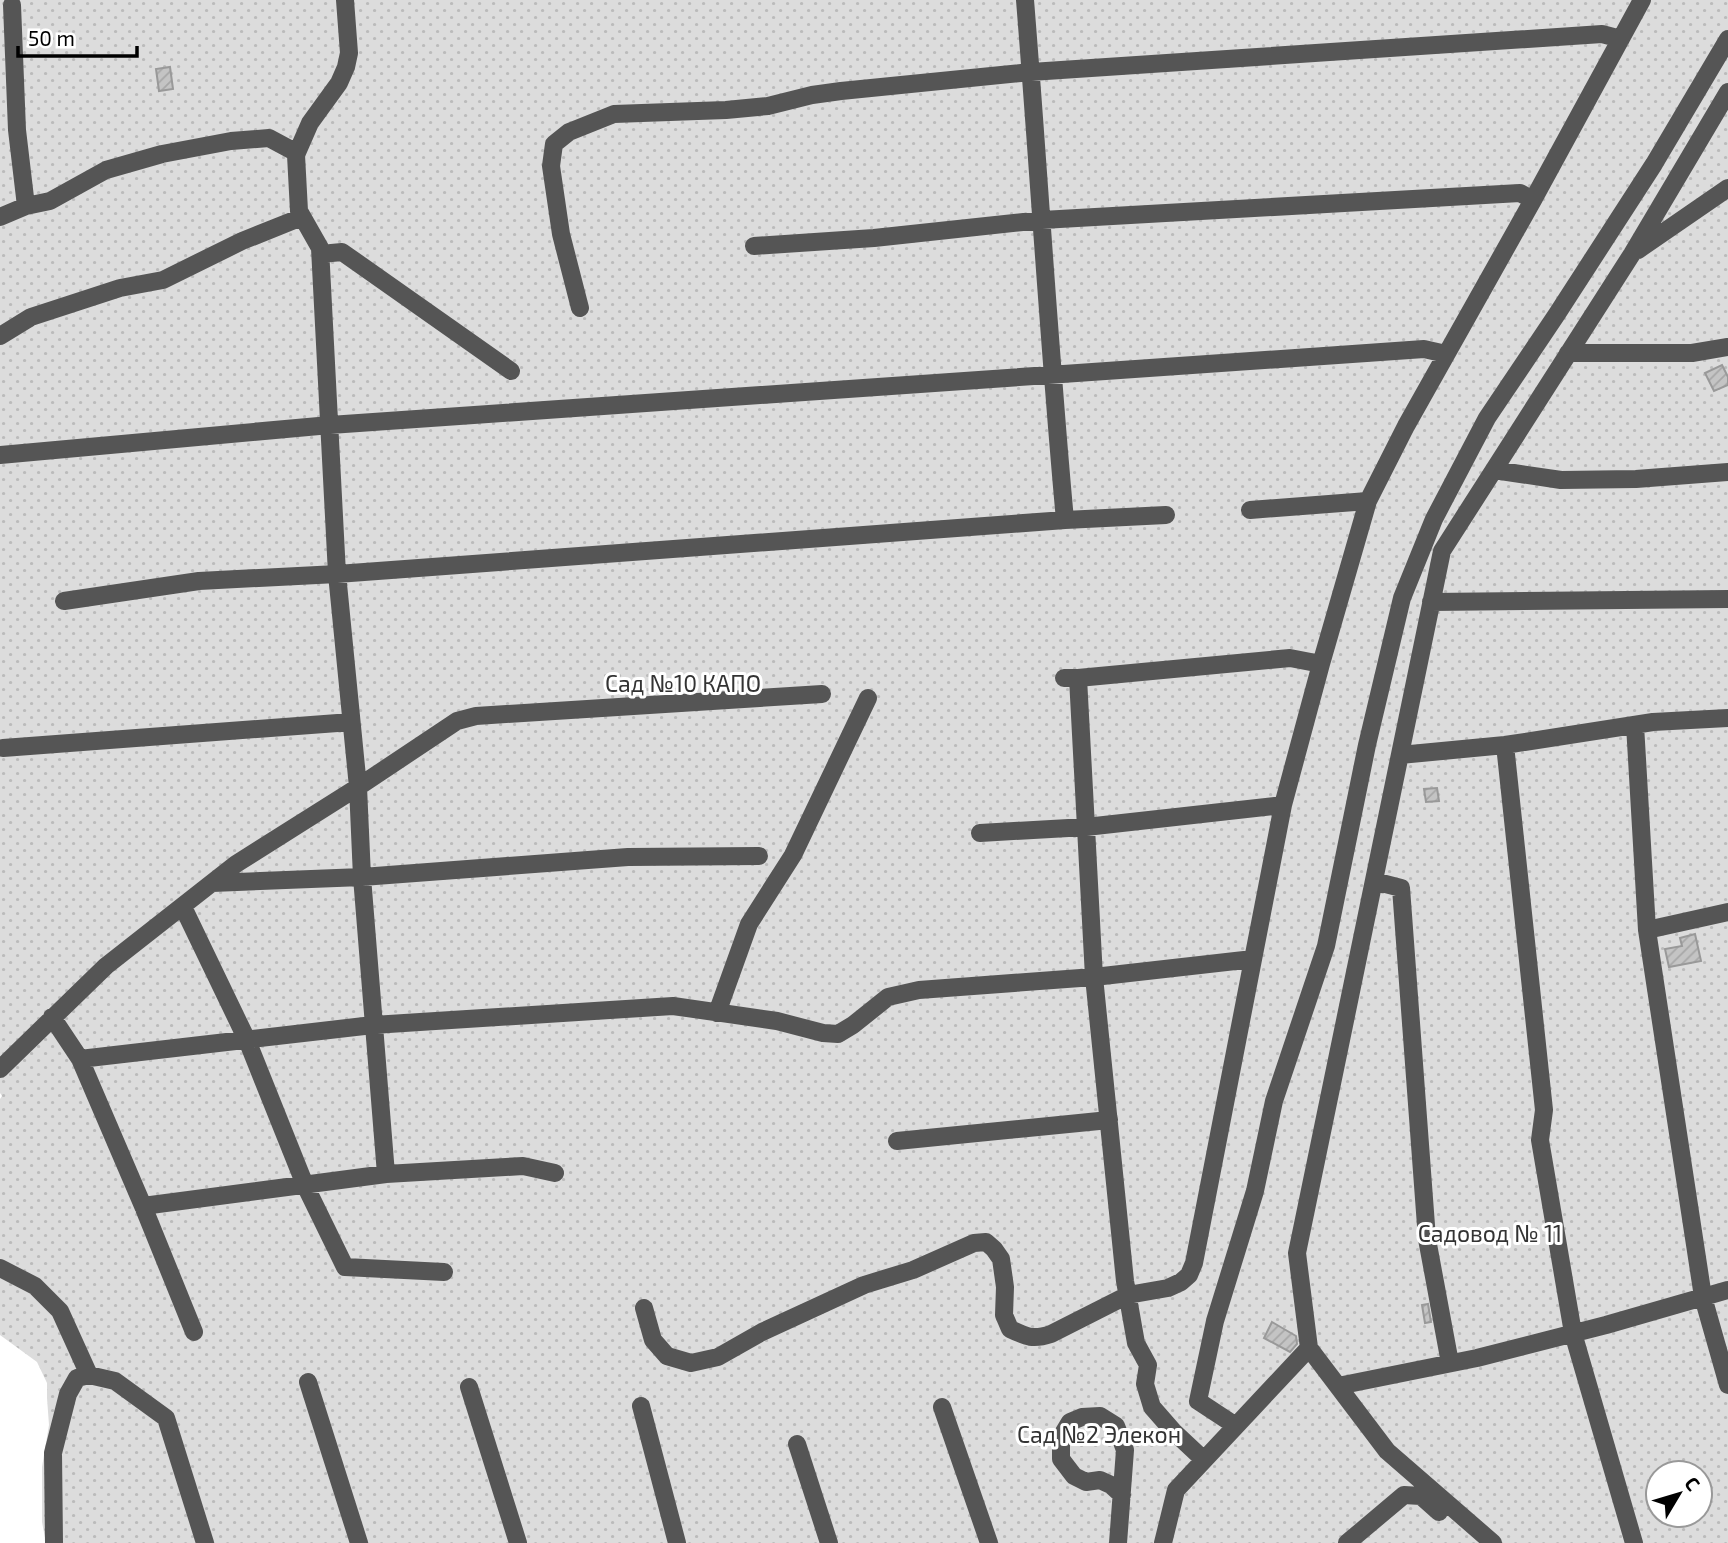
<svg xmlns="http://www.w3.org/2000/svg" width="1728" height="1543" font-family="'Exo 2',sans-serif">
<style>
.garden{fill:url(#garden-dots);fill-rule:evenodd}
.building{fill:url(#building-hatch);stroke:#999;stroke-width:2}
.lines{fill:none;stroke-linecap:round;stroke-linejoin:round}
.minor{stroke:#555;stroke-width:18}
.labels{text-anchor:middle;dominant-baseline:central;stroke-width:6;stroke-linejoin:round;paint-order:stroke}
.park-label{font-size:23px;fill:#333;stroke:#fff}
</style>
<defs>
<pattern id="garden-dots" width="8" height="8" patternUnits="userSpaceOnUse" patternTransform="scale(1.75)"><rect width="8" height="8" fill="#dcdcdc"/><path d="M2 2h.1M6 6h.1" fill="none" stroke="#bbb" stroke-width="1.8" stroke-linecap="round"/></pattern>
<pattern id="building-hatch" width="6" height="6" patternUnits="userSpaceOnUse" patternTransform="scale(1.75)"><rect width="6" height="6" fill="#c4c4c4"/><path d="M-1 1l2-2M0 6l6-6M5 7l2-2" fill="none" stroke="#a7a7a7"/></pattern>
</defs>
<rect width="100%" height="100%" fill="#fff"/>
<path class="garden" d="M 0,0 L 1728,0 L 1728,1543 L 46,1543 L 42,1522 L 42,1467 L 49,1425 L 47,1398 L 47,1383 L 37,1362 L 0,1335 L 0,1099 L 2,1096 L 0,1093 ZM 1658,1473 L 1700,1473 L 1700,1515 L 1658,1515 Z"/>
<path class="building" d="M 170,67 L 173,89 L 159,91 L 156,69 Z
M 1722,365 L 1728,377 L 1728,385 L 1714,391 L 1705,373 Z
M 1437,788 L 1439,801 L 1426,802 L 1424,789 Z
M 1695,934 L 1701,961 L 1669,967 L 1665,949 L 1682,946 L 1680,938 Z
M 1428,1304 L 1431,1322 L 1425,1323 L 1422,1305 Z
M 1272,1322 L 1296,1336 L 1297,1344 L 1290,1352 L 1264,1338 Z"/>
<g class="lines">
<path class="minor" d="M 345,0 L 349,53 L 346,67 L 339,83 L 310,123 L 296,155 L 299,211 L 320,248 L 337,574 L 358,787 L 362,877 L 386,1174
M 1025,0 C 1039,173 1049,347 1065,520
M 12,5 L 17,130 L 26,206
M 0,217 L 26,206 L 50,201 L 106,170 L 162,154 L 231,141 L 269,138 L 297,153
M 754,246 L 874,238 L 1042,220 L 1520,193 L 1533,200
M 1638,250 L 1728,188
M 321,254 L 342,252 L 511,371
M 580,308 L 561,234 L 551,166 L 554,144 L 569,132 L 614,114 L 726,110 L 768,106 L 812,95 L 841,91 L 1031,72 L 1602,34 L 1621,39
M 0,336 L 31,317 L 120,288 L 163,280 L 242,241 L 302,217
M 1568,353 L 1692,353 L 1728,347
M 0,455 L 330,425 L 1424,349 L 1446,354
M 1494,470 L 1561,480 L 1636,479 L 1728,472
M 1250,510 L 1368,501
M 64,601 L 199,581 L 337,574 L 1065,520 L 1166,515
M 1431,602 L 1728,599
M 1064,678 L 1078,678 L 1290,658 L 1321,664
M 1078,678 L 1094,977 L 1125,1281 L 1136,1343 L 1148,1365 L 1145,1384 L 1152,1407 L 1173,1431 L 1204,1460
M 1635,725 L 1647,930 L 1703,1297 L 1728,1385
M 1505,745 L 1544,1110 L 1540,1140 L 1573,1333 L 1634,1543
M 3,748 L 351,722
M 1400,755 L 1505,745 L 1653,722 L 1728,718
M 980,833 L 1086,827 L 1283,805
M 1374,881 L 1401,888 L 1427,1239 L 1450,1363
M 212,883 L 362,877 L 628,857 L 759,856
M 183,907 L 247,1040 L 305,1185 L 345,1267 L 444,1272
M 1647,930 L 1728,912
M 717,1013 L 749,924 L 793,855 L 868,698
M 52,1017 L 80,1059 L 143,1206 L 194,1332
M 80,1059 L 373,1025 L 673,1006 L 777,1021 L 823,1033 L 838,1034 L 853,1025 L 888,997 L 919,990 L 1094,977 L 1253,959
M 0,1069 L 106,966 L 236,864 L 358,787 L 457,721 L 476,716 L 822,694
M 897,1141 L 1109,1120
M 143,1206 L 386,1174 L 523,1166 L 555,1173
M 0,1268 L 35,1286 L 60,1311 L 89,1375
M 644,1308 L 653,1340 L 667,1356 L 691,1363 L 718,1357 L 762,1332 L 864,1285 L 913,1270 L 974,1243 L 986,1242 L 994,1249 L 1001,1259 L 1005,1287 L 1004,1315 L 1010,1329 C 1027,1337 1033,1340 1051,1334 L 1128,1295 L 1168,1288 L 1181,1282 L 1189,1275 L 1194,1263 L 1283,805 L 1321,664 L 1368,501 L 1406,426 L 1533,200 L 1642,0
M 1309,1348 L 1387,1451 L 1493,1543
M 308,1382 L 359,1543
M 1338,1386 L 1477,1358 L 1606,1325 L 1728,1290
M 469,1387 L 518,1543
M 641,1406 L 677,1543
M 942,1407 L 989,1543
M 1236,1426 L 1198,1401 L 1215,1321 L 1255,1191 L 1274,1101 L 1326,946 L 1367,745 L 1402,598 L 1434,519 L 1487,418 L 1557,314 L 1654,164 L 1728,39
M 797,1444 L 829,1543
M 54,1543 L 53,1453 L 68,1394 L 77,1378 L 89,1375 L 115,1381 L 166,1418 L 205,1543
M 1118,1543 L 1125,1450 L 1116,1426 L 1100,1416 L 1082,1417 L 1070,1422 L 1064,1432 L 1061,1441 L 1061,1459 L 1074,1476 L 1086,1482 L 1100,1480 L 1111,1485 L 1122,1495
M 1163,1543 L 1176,1490 L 1309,1348 L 1297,1253 L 1442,551 L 1632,254 L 1728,92
M 1347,1543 L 1404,1495 L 1421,1496 L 1439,1512"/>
</g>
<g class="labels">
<g class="park-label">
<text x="683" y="683">Сад №10 КАПО</text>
<text x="1490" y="1233">Садовод № 11</text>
<text x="1099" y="1434">Сад №2 Элекон</text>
</g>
</g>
<g transform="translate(1679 1494) rotate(52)"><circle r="33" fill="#ffffff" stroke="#999999" stroke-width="2"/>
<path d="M0-5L12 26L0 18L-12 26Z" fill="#000000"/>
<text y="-10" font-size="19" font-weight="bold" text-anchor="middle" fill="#000000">С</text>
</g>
<path d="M18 46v10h119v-10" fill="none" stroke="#000000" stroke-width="3.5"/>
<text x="28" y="46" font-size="21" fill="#000000" stroke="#ffffff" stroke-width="5" paint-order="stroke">50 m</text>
</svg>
